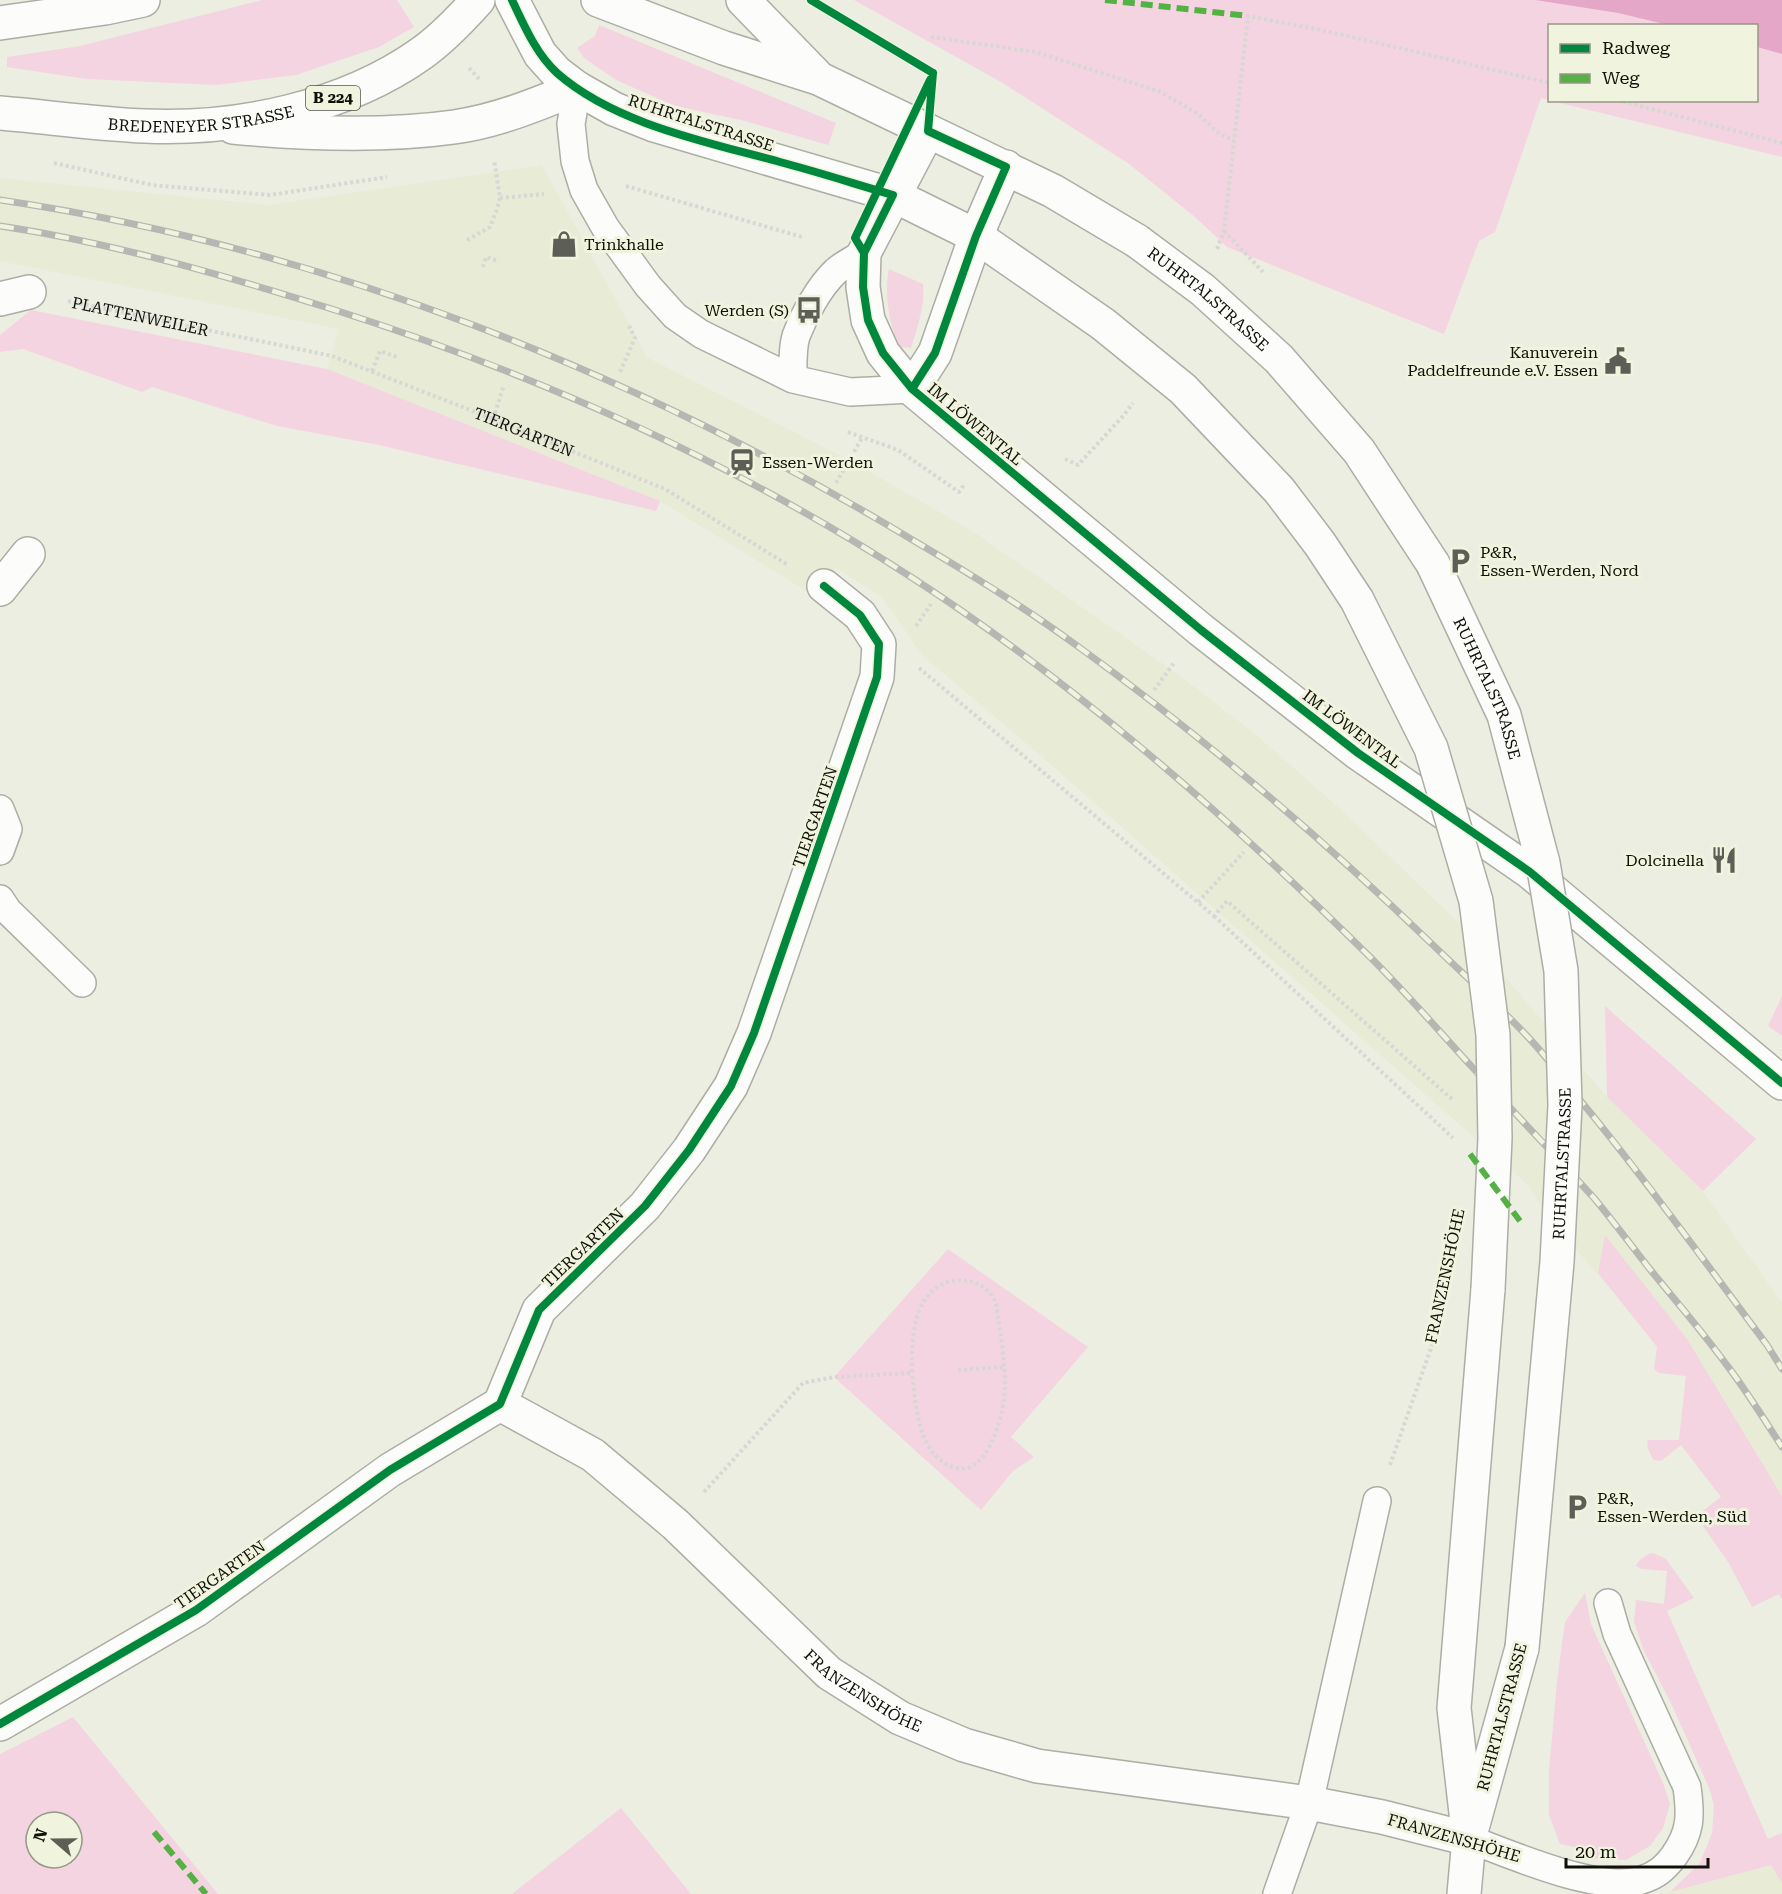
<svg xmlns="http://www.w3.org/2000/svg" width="1782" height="1894" font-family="'Roboto Serif',serif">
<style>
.built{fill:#e8ebd5}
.green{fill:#f5d4e1;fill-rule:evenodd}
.water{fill:#e5a7c7}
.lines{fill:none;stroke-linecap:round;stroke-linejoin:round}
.lane-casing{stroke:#acaea5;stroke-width:30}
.street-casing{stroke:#acaea5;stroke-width:36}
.secondary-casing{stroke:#acaea5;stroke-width:36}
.primary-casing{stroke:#acaea5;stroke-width:36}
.path{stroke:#d7d7d4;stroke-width:4;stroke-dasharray:3 3;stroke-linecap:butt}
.lane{stroke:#fcfcfb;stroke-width:27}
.street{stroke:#fcfcfb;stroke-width:33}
.secondary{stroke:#fcfcfb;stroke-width:33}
.primary{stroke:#fcfcfb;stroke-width:33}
.rail-casing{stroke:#b6b6b2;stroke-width:7}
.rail{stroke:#f0f3dd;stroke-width:4.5;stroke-dasharray:14;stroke-linecap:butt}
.secondary-bridge-casing{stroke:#acaea5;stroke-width:36;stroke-linecap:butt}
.secondary-bridge{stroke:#fcfcfb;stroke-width:33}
.quiet{stroke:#54b144;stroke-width:6;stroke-dasharray:12 6;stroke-linecap:butt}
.cycleway-casing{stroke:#f0f3dd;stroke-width:11}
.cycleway{stroke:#00873e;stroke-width:8}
.labels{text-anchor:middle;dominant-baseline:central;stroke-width:6;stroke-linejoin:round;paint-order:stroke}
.shield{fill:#f0f3dd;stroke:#535449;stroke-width:1.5}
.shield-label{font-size:15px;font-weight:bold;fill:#101009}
.street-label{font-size:16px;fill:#101009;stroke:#f0f3dd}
.poi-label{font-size:16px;fill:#101009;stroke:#f0f3dd;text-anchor:start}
</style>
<rect width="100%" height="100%" fill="#eceee2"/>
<path class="built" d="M 542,165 L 648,358 L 849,460 L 974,532 L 1183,678 L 1255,734 L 1336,805 L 1462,926 L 1607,1097 L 1703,1191 L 1782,1303 L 1782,1600 L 1721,1497 L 1681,1445 L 1661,1461 L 1654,1460 L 1647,1447 L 1648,1440 L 1679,1440 L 1686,1375 L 1552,1222 L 1528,1185 L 1041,756 L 923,656 L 882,597 L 836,568 L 816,597 L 660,501 L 327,369 L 339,329 L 0,261 L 0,178 L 268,205 Z
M 1782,1833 L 1782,1894 L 1661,1894 L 1771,1865 Z"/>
<path class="green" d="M 262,0 L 397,0 L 414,27 L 379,47 L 296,75 L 216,85 L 86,79 L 7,67 L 7,57 L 80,46 Z
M 854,0 L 1535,0 L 1618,13 L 1668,25 L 1550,26 L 1549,100 L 1541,98 L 1495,232 L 1479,241 L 1444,334 L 1227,247 L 1195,217 L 1129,164 L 1001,82 Z
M 599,25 L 836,123 L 828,145 L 741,120 L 675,106 L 616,80 L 584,58 L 577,48 L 595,36 Z
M 1757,47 L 1782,54 L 1782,157 L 1552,101 L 1756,100 Z
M 889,269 L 923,284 C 925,306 918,326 911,348 L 899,347 C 889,324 884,294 889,269 Z
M 31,310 L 327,369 L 660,501 L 656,511 L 379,445 L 277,426 L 152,387 L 142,392 L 23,349 L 0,352 L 0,335 Z
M 1782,996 L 1782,1036 L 1768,1026 Z
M 1605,1006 L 1756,1139 L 1703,1191 L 1607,1097 Z
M 1605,1235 L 1687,1339 L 1782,1496 L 1782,1600 L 1779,1594 L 1752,1607 L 1728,1562 L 1696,1516 L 1721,1497 L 1681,1445 L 1661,1461 L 1654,1460 C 1650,1454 1646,1447 1648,1440 L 1679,1440 L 1686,1376 L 1659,1373 L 1654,1369 L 1657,1347 L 1598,1273 Z
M 948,1249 L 1088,1347 L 1011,1437 L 1034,1457 L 1013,1471 L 981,1510 L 834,1377 Z
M 1653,1553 L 1666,1559 L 1694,1598 L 1667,1611 L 1768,1839 L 1782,1833 L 1782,1883 L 1771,1865 L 1670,1892 L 1700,1863 L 1712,1833 L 1714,1805 L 1709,1788 L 1670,1701 L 1644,1651 L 1634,1622 L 1636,1600 L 1664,1604 L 1667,1571 L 1641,1569 L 1636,1566 C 1639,1559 1645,1555 1653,1553 Z
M 1585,1593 L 1591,1624 L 1663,1783 L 1670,1804 L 1663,1828 L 1650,1846 L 1626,1860 L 1583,1858 L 1584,1849 L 1560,1844 L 1549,1815 L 1549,1770 L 1557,1681 L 1565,1622 Z
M 73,1717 L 218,1894 L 0,1894 L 0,1754 ZM 36,1822 L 72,1822 L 72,1858 L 36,1858 Z
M 621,1808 L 691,1894 L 512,1894 Z"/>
<path class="water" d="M 1535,0 L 1782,0 L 1782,54 L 1757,47 L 1756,26 L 1668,25 L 1618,13 Z"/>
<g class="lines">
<defs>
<path id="lane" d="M 577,88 L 571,124 L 575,161 L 584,190 L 605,227 L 648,286 L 675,316 L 701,334 L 793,379 L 850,392 L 912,389
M 793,379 C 793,365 792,349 796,336 C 804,315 819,287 836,271 C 844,264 855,259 864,253
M 0,809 L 8,829 L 0,851
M 0,899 L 8,911 L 82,983
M 1469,1839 C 1509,1854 1601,1894 1641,1880 C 1656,1876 1665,1868 1674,1856 C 1691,1832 1691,1816 1687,1787 L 1617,1634 L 1608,1603
M 1277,1894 L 1309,1803 L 1377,1501"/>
<g id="street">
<path d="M 928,131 L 864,253 L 863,287 L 868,320 L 883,353 L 912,389 L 1201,630 L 1358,753 L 1530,872 L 1782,1083"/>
<path d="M 0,299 L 29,292"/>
<path d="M 912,389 L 935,353 L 976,236 L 1006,167"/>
<path d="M 0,589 L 28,554"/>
<path id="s2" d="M 500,1404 L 593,1455 L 675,1524 L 829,1673 L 900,1718 L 964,1745 L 1037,1766 L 1309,1803 L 1382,1817 L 1469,1839"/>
<path d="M 0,1724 L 196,1610 L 390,1470 L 500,1404 L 539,1310 L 645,1206 L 689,1150 L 731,1086 L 754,1033 L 877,677 L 879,644 L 860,615 L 824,586"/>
</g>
<g id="secondary">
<path d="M 512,0 L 540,54 L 556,72 L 577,88 L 614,109 L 654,125 L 893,195 L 976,236 L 1103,324"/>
<path d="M 598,0 L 724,48 L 818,78 L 1053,191 L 1137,241"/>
<path d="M 743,0 L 815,74"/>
<path d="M 233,127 C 306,134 382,137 454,127 C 497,121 538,104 577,88"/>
<path id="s3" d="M 1433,564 L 1504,715 L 1543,863"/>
<path d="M 1469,1839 L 1454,1708 L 1488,1289"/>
<path d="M 1464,1894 L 1469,1839 L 1522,1648"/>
</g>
<g id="primary">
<path d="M 0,23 L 105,8 L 143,0"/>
<path id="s4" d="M 0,113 C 48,117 97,124 145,126 C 238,130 345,108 422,53 C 443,38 461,19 478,0"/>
</g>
</defs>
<use href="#lane" class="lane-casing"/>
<use href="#street" class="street-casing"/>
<use href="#secondary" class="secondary-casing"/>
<use href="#primary" class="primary-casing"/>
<g class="path">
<path d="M 931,37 L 1036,52 L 1161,92 L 1198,114 L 1220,134 L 1233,140"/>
<path d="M 469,68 L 480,80"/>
<path d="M 1617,100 L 1782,143"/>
<path d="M 54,163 L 152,185 L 270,195 L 387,177"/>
<path d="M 626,186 L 802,237"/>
<path d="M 500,198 L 544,194"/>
<path d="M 1224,231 L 1263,272"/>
<path d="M 467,240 L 490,227 L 496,212 L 500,198 L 494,160"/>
<path d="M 1217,249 L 1224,231 L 1248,16 L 1326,31 L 1550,83"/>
<path d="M 483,267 L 486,257 L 498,261"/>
<path id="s1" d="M 68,301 L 332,356 L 493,419 L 665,489 L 788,565"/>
<path d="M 372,371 L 380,351 L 397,357"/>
<path d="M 620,372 L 635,338 L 629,326"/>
<path d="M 493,419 L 504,385"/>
<path d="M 848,432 L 898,450 L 959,492 L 964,485"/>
<path d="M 1065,459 L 1078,465 L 1124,415 L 1133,403"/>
<path d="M 836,483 L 862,438"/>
<path d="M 916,626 L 931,604"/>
<path d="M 919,668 L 1214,916 L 1227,901 L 1453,1100"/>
<path d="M 1154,690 L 1174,663"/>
<path d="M 1198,902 L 1244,852"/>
<path d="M 1214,916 L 1453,1138"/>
<path d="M 958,1370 L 1005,1367"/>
<path d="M 1390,1465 L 1437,1331 L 1442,1301"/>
<path d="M 704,1492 L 803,1383 L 834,1377 L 912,1373 C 912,1343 911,1299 943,1284 C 960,1276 985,1281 994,1299 C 997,1304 997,1312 998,1317 C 1002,1344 1007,1372 1004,1399 C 1001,1423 985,1482 950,1466 C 917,1451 916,1404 912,1373"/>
</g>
<use href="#lane" class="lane"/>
<use href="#street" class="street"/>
<use href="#secondary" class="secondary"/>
<use href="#primary" class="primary"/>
<defs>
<path id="rail" d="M 0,200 C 320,247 634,372 911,539 C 967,572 1023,606 1076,645 C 1202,736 1321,837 1433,945 C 1464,975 1497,1004 1527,1036 C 1549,1059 1568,1086 1589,1111 C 1651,1187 1708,1266 1767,1345 L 1782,1369
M 0,226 C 114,243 226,276 335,310 C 538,375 732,461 911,577 C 1076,684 1226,815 1366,953 C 1403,989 1437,1029 1472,1067 C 1513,1111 1554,1154 1594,1198 C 1613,1221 1631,1245 1649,1268 C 1675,1300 1702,1331 1726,1364 C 1746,1390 1764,1419 1782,1447"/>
</defs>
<use href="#rail" class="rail-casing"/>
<use href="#rail" class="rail"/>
<defs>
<g id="secondary-bridge">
<path id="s5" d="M 1137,241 L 1203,290 L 1279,359 L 1359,451 L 1433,564"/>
<path d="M 1103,324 L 1183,389 L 1279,490 L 1320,544 L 1357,600 L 1431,748 L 1476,901 L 1493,1035 L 1495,1138 L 1488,1289"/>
<path id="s6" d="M 1522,1648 L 1557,1262 L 1565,1105 L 1561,971 L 1543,863"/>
</g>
</defs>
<use href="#secondary-bridge" class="secondary-bridge-casing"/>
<use href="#secondary-bridge" class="secondary-bridge"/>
<path class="quiet" d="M 1105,0 L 1248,16
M 1470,1154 L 1520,1221
M 154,1832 L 206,1894"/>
<defs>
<path id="cycleway" d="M 512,0 C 524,25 536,54 557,73 C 615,124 707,142 780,162 C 818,172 855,184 893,195 L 864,253 L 863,287 L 868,320 L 883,353 L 912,389 L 1201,630 L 1358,753 L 1530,872 L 1782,1083
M 811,0 L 933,73
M 864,253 L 855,238 L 930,80
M 912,389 L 935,353 L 976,236 L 1006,167 L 928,131 L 933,73
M 0,1724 L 196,1610 L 390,1470 L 500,1404 L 539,1310 L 645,1206 L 689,1150 L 731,1086 L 754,1033 L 877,677 L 879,644 L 860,615 L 824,586"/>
</defs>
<use href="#cycleway" class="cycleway-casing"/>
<use href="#cycleway" class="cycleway"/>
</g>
<defs>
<symbol id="shop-bare" viewBox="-9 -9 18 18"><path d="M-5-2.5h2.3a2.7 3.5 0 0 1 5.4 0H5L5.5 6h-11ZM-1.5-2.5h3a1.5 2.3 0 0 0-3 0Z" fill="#5d5e55" stroke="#f0f3dd" stroke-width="2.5" paint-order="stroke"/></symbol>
<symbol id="bus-bare" viewBox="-9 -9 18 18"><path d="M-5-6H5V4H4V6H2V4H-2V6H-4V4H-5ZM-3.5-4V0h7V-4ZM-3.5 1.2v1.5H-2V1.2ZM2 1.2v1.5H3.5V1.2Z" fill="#5d5e55" stroke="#f0f3dd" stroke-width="2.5" paint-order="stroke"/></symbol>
<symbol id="civic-bare" viewBox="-9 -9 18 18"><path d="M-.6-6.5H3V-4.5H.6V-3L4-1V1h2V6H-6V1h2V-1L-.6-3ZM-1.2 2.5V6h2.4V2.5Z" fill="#5d5e55" stroke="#f0f3dd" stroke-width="2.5" paint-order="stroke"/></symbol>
<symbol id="station-bare" viewBox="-9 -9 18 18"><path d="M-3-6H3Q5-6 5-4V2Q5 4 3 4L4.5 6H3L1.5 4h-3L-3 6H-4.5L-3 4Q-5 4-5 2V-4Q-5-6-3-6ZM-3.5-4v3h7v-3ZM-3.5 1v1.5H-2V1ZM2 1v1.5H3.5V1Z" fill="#5d5e55" stroke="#f0f3dd" stroke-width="2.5" paint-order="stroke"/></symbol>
<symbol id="parking-bare" viewBox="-9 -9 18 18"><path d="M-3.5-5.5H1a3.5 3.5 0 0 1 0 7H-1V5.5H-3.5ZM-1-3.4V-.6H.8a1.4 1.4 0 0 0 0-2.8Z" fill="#5d5e55" stroke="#f0f3dd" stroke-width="2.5" paint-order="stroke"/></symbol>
<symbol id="restaurant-bare" viewBox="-9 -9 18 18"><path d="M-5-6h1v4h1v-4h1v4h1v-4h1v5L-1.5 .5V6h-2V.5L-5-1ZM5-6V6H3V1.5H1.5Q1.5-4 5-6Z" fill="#5d5e55" stroke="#f0f3dd" stroke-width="2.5" paint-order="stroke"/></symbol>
</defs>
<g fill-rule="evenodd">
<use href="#shop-bare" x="545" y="225" width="38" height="38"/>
<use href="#bus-bare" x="790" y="291" width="38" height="38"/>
<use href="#civic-bare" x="1599" y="342" width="38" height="38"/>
<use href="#station-bare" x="723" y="443" width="38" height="38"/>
<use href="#parking-bare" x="1441" y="542" width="38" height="38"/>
<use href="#restaurant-bare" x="1705" y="841" width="38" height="38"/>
<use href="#parking-bare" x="1558" y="1488" width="38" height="38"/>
</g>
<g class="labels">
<rect class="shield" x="306" y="86" width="54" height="24" rx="4.5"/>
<g class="shield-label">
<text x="333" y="98">B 224</text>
</g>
<g class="street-label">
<text stroke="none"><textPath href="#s4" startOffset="202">BREDENEYER STRASSE</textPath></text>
<text transform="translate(701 123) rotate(18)">RUHRTALSTRASSE</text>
<text stroke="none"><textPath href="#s5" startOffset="92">RUHRTALSTRASSE</textPath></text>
<text stroke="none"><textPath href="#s1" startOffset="74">PLATTENWEILER</textPath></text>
<text transform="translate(975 424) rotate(40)">IM LÖWENTAL</text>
<text stroke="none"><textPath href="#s1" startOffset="476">TIERGARTEN</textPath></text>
<text stroke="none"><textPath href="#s3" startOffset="136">RUHRTALSTRASSE</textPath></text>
<text transform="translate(1352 729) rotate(37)">IM LÖWENTAL</text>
<text transform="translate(815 817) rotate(-71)">TIERGARTEN</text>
<text stroke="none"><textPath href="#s6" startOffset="486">RUHRTALSTRASSE</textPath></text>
<text transform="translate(583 1248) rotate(-44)">TIERGARTEN</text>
<text transform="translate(1445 1276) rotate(-78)">FRANZENSHÖHE</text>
<text transform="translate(220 1575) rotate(-35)">TIERGARTEN</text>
<text stroke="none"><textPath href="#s2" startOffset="466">FRANZENSHÖHE</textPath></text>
<text transform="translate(1502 1717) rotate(-75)">RUHRTALSTRASSE</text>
<text transform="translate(1454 1838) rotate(16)">FRANZENSHÖHE</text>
</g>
<g class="poi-label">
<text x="584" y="244">Trinkhalle</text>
<text x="789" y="310" text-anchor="end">Werden (S)</text>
<text x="1598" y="352" text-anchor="end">Kanuverein<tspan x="1598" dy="18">Paddelfreunde e.V. Essen</tspan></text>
<text x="762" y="462">Essen-Werden</text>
<text x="1480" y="552">P&amp;R,<tspan x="1480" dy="18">Essen-Werden, Nord</tspan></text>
<text x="1704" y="860" text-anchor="end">Dolcinella</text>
<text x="1597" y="1498">P&amp;R,<tspan x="1597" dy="18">Essen-Werden, Süd</tspan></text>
</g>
</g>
<rect x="1548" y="24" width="210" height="78" fill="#f0f3dd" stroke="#969888" stroke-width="1.5"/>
<rect x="1560" y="44" width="30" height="9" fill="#00873e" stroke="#969888" stroke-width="1.5"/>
<text x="1602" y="54" font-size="18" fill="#101009">Radweg</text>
<rect x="1560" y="74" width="30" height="9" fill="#54b144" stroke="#969888" stroke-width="1.5"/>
<text x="1602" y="84" font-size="18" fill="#101009">Weg</text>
<g transform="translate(54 1840) rotate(290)"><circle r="28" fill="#f0f3dd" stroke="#969888" stroke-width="1.5"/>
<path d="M0-4.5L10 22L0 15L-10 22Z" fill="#5d5e55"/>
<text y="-9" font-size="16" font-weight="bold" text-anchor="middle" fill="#101009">N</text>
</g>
<path d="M1566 1858v9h142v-9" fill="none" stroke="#101009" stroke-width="3"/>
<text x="1575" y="1858" font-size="18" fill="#101009" stroke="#f0f3dd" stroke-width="4.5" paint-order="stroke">20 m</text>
</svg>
